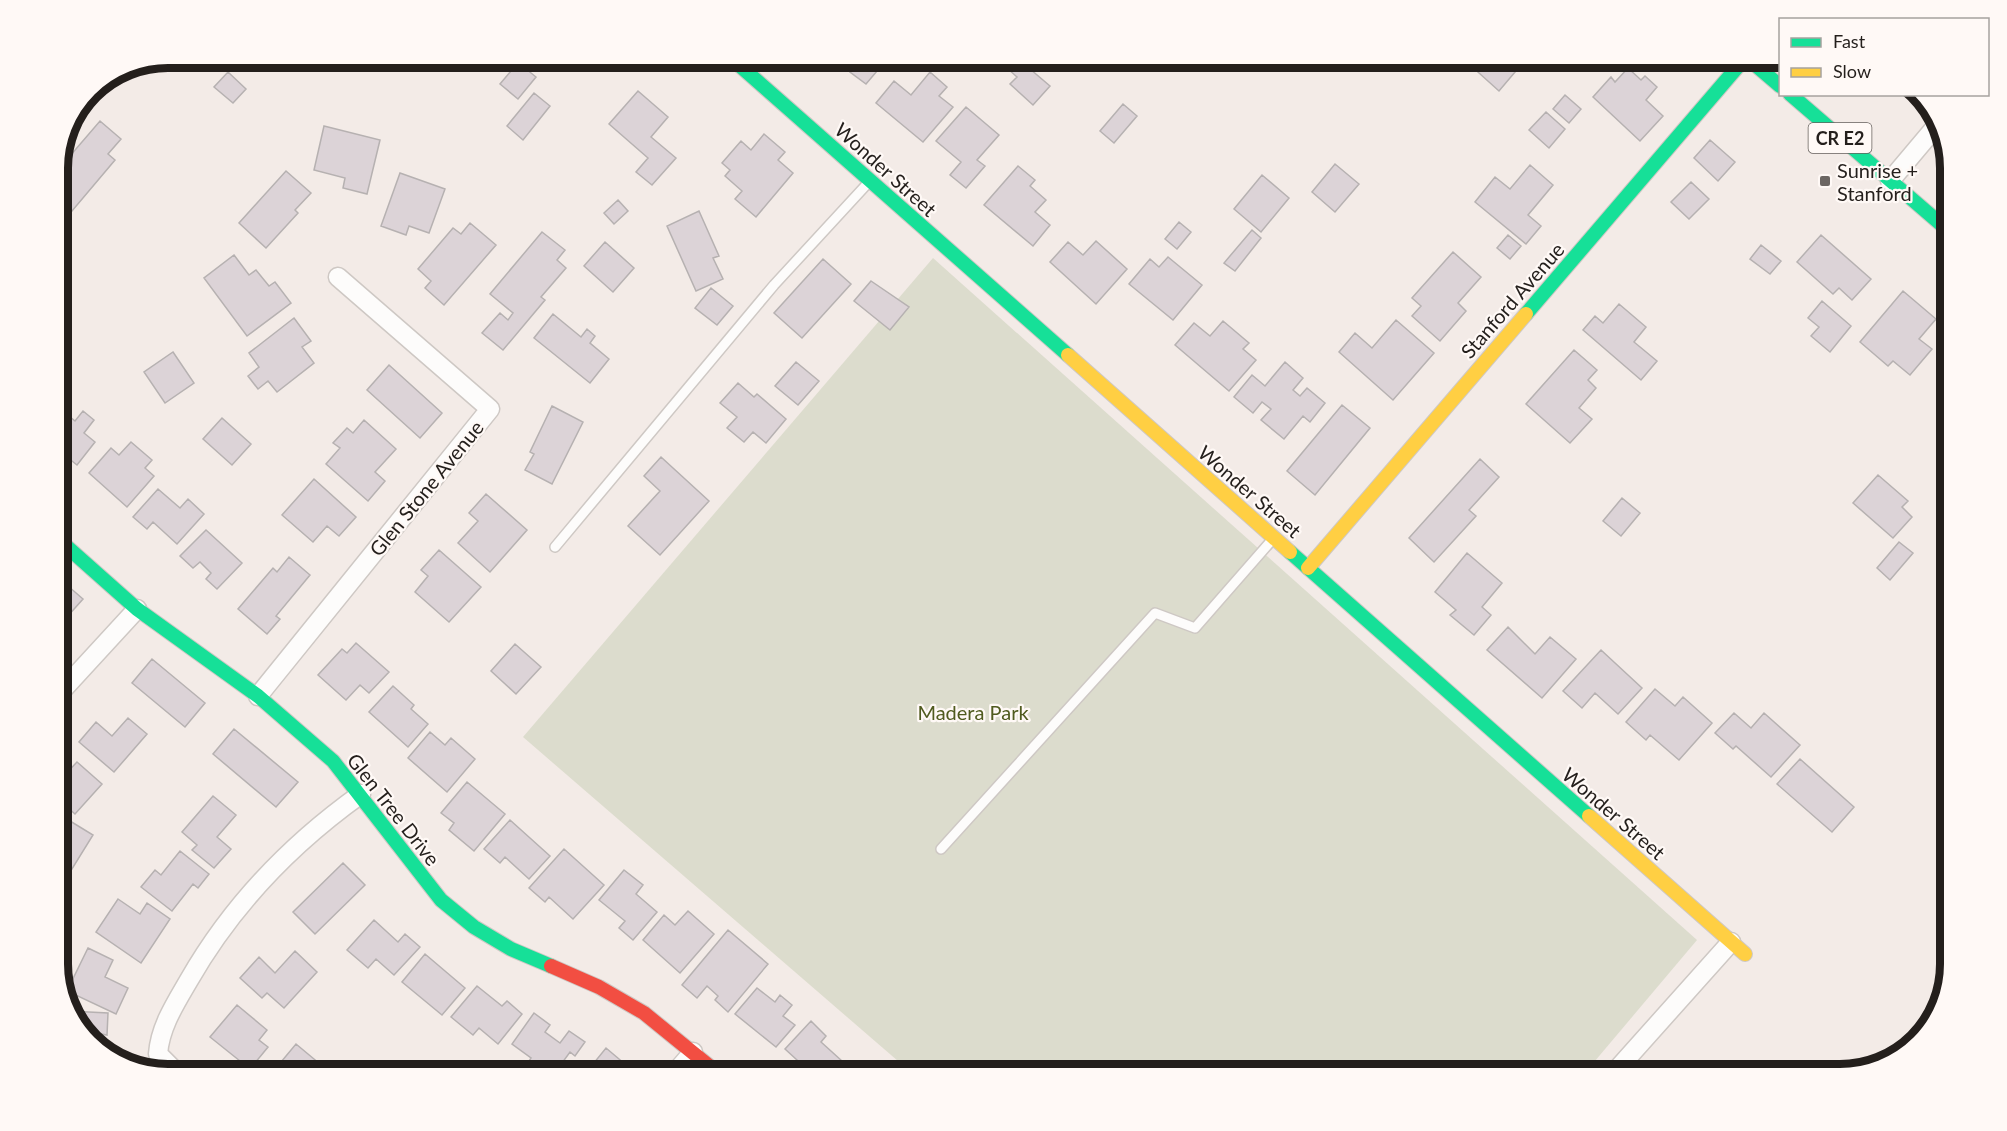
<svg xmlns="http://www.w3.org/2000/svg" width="2007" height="1131" font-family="Lato,sans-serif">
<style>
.green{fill:#dcdccd}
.building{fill:#dcd3d7;stroke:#b6b1b1;stroke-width:1.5}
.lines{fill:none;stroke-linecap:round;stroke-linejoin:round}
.lane-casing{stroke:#cec8c4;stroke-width:12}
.street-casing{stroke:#cec8c4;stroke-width:21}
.fast-casing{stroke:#cec8c4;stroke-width:16}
.slow-casing{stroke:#cec8c4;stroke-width:16}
.jam-casing{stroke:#cec8c4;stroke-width:16}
.lane{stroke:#fdfcfb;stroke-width:9}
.street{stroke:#fdfcfb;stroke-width:18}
.fast{stroke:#16e098;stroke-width:14}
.slow{stroke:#ffcf43;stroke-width:14}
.jam{stroke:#f24e42;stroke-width:14}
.poi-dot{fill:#6c6663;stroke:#fff9f6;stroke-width:2}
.labels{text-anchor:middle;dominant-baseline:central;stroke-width:4.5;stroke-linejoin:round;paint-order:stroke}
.shield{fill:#fff9f6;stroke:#66605d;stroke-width:1.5}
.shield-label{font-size:18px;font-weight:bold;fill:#241f1c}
.street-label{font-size:20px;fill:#241f1c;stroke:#fff9f6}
.poi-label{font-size:20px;fill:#241f1c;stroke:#fff9f6;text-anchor:start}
.park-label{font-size:20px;fill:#505b1f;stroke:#fff9f6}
.rim{fill:none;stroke:#241f1c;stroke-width:8}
</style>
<rect width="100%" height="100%" fill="#f3ebe7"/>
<path class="green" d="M 933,258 L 1697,940 L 1584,1074 L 913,1074 L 523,737 Z"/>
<path class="building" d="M 212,57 L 243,57 L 235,66 L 226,59 L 221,65 Z
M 400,57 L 421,57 L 412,68 Z
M 506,57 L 526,57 L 520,64 L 536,77 L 518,99 L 500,84 L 516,65 Z
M 856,57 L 889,57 L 866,84 L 850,72 L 860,60 Z
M 1016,57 L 1050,86 L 1033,105 L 1010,84 L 1017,77 L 1007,68 Z
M 1475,57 L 1498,57 L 1515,72 L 1499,91 L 1469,64 Z
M 1628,68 L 1641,80 L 1645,76 L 1657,87 L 1646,100 L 1663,116 L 1640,141 L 1593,97 L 1611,77 L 1615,82 Z
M 228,72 L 246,89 L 233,103 L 214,87 Z
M 930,72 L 947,87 L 939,96 L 953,107 L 923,142 L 876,103 L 894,81 L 911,95 Z
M 638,91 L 668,117 L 651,137 L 676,158 L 652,185 L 636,172 L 648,158 L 609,124 Z
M 534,93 L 550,106 L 523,140 L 507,126 Z
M 1565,95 L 1581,109 L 1569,123 L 1553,109 Z
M 1123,104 L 1137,116 L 1114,143 L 1100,131 Z
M 966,107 L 999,135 L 977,160 L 985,166 L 966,188 L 950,175 L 961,162 L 936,141 Z
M 1546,112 L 1565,129 L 1549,148 L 1529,130 Z
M 100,121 L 121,139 L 108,154 L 115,160 L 72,211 L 57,198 L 57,171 Z
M 324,126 L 380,140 L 367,194 L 343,188 L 345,178 L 314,170 Z
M 764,134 L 785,152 L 778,160 L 793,173 L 756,217 L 735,199 L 742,191 L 725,176 L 730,170 L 722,163 L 741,141 L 751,150 Z
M 1710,140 L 1735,162 L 1718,181 L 1694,158 Z
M 1335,164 L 1359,184 L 1335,212 L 1312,192 Z
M 1530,165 L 1553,185 L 1528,215 L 1541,226 L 1526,244 L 1475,202 L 1495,177 L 1510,189 Z
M 1018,166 L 1035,180 L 1030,186 L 1046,200 L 1035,212 L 1050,225 L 1033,246 L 984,205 Z
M 286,171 L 311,193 L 295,210 L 298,213 L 266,248 L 239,223 Z
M 400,173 L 445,189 L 429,233 L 409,226 L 406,235 L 381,226 Z
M 1262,175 L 1289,198 L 1261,232 L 1234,209 Z
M 1691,182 L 1709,199 L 1689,219 L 1671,202 Z
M 618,200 L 628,211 L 614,224 L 604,213 Z
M 699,211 L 719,256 L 713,258 L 723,279 L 696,291 L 667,226 Z
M 1179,222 L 1191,232 L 1177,249 L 1165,239 Z
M 470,223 L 496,245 L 444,305 L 425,288 L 431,281 L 418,269 L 453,228 L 461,234 Z
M 1252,230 L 1261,238 L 1235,271 L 1224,263 Z
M 542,232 L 565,250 L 557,260 L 566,268 L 541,297 L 545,300 L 503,350 L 482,333 L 500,313 L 508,320 L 513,313 L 490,294 Z
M 1508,235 L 1521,246 L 1510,259 L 1497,248 Z
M 1821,235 L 1871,279 L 1852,300 L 1839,288 L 1833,294 L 1797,262 Z
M 1096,241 L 1127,269 L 1096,304 L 1050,262 L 1068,242 L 1083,255 Z
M 605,242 L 634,268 L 613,292 L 584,266 Z
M 1761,245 L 1781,261 L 1770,274 L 1750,259 Z
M 1453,252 L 1481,277 L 1458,303 L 1466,311 L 1440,341 L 1412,316 L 1421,306 L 1412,298 Z
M 234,255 L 249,275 L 256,270 L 269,286 L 275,282 L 291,303 L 247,336 L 204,278 Z
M 1168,257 L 1202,285 L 1173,320 L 1129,284 L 1150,259 L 1159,267 Z
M 823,259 L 851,284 L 802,338 L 774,313 Z
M 871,281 L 909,307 L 890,330 L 854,301 Z
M 711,288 L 733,306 L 717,325 L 695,308 Z
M 1903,291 L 1936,319 L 1919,339 L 1932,349 L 1910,375 L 1893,361 L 1888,366 L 1860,342 Z
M 1822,301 L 1851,326 L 1830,352 L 1811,336 L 1819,327 L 1808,318 Z
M 1619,304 L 1646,327 L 1634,342 L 1657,361 L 1641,380 L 1583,330 L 1595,316 L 1603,323 Z
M 553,314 L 581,337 L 587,329 L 595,336 L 590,343 L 609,359 L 590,383 L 534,338 Z
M 294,318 L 311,341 L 302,347 L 314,363 L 277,392 L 268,381 L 258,389 L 248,376 L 259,367 L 249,353 Z
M 1396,320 L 1434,353 L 1393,400 L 1339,352 L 1355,333 L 1372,348 Z
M 1223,321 L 1249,343 L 1243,349 L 1256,360 L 1229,391 L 1175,345 L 1194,323 L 1210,336 Z
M 1574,350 L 1597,370 L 1588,380 L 1596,388 L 1579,408 L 1592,419 L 1570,443 L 1526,404 Z
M 173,352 L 194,383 L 165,403 L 144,372 Z
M 796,362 L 819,381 L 798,405 L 775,386 Z
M 1285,362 L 1303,378 L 1293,390 L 1300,396 L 1307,388 L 1325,403 L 1310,422 L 1303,416 L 1284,439 L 1261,420 L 1271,409 L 1262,402 L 1253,413 L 1234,397 L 1252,375 L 1265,386 Z
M 389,365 L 442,413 L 420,438 L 367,390 Z
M 738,383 L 754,397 L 757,394 L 786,419 L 766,443 L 753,432 L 744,442 L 727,428 L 737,417 L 720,403 Z
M 1342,405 L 1370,428 L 1315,495 L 1287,471 Z
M 57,406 L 75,421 L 83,411 L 94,420 L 84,433 L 95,442 L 77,465 L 57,449 Z
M 552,406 L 583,422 L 552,484 L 525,470 L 534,454 L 530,452 Z
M 222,418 L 251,444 L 232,465 L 203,439 Z
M 364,420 L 396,449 L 375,472 L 385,481 L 368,501 L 326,464 L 340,448 L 333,443 L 347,428 L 353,433 Z
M 131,442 L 152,460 L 145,468 L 154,476 L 127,507 L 89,473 L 111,448 L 119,455 Z
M 661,457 L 709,501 L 660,555 L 628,526 L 660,491 L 644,476 Z
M 1480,459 L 1499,477 L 1469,510 L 1476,516 L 1434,562 L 1409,538 Z
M 1878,475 L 1908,501 L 1902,507 L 1912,517 L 1893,538 L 1853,503 Z
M 314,479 L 356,517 L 339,536 L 327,526 L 313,542 L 282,515 Z
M 158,489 L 180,508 L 188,499 L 204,514 L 177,544 L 153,522 L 147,529 L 133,517 Z
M 486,494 L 527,530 L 490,572 L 458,543 L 478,521 L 469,513 Z
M 1622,498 L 1640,513 L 1621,536 L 1603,521 Z
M 206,530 L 242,563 L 217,589 L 206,579 L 211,573 L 200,562 L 193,568 L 180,556 Z
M 1899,542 L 1913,553 L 1890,580 L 1877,568 Z
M 439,550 L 481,587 L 449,622 L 415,592 L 428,576 L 421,570 Z
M 1467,553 L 1502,583 L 1482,607 L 1491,615 L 1474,635 L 1450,615 L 1456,610 L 1435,592 Z
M 289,557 L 310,575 L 276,616 L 280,619 L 267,634 L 238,609 L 273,568 L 277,572 Z
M 68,586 L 83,599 L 59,626 L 57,588 L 62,592 Z
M 1508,627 L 1535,654 L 1550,637 L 1576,659 L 1542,698 L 1487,650 Z
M 356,643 L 389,672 L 369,693 L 360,685 L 346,700 L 318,675 L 342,649 L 347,653 Z
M 515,644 L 541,667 L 516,694 L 491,671 Z
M 1601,650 L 1642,688 L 1618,714 L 1595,693 L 1582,708 L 1563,691 Z
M 152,659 L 205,703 L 185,727 L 132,683 Z
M 393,686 L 414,705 L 411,709 L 428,724 L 408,747 L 369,712 Z
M 1655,689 L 1675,706 L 1683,697 L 1712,723 L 1679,760 L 1650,735 L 1646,740 L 1626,722 Z
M 1734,713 L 1751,728 L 1764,713 L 1800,745 L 1771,777 L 1736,746 L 1733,749 L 1715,733 Z
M 128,718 L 147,734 L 114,772 L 79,742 L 96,722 L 112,736 Z
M 234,729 L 298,782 L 276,807 L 213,754 Z
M 430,732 L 445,745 L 451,738 L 475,759 L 447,792 L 408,758 Z
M 1800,759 L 1854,807 L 1832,832 L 1777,784 Z
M 77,762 L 102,784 L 75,814 L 57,798 L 57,783 Z
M 467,782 L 505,814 L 474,851 L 449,830 L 454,823 L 441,813 Z
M 213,796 L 236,815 L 217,837 L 231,849 L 214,868 L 192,850 L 197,845 L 182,832 Z
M 57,813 L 93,835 L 67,877 L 57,871 Z
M 510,820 L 550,856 L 529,879 L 505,857 L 500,863 L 484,849 Z
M 564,849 L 604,885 L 573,919 L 549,897 L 545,902 L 529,888 Z
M 180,851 L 209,874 L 198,888 L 193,884 L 172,911 L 141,887 L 155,870 L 161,875 Z
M 343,863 L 365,885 L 315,934 L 293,912 Z
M 624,870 L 643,885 L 636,894 L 657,912 L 633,940 L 619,928 L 625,921 L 599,900 Z
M 118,899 L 140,914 L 147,903 L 170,919 L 141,963 L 96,932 Z
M 688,911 L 714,934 L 680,973 L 643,940 L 664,915 L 675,925 Z
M 374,920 L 398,942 L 405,934 L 420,947 L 394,975 L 376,959 L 368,968 L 347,950 Z
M 728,930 L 768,964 L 728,1012 L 715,1000 L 718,996 L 707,986 L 697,998 L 682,985 Z
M 88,948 L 113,960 L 105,977 L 128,988 L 116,1014 L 67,991 Z
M 295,951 L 317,972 L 284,1008 L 267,993 L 262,998 L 240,978 L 259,957 L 275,973 Z
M 425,954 L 465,988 L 442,1015 L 402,982 Z
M 477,986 L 502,1006 L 507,1001 L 522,1014 L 498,1044 L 479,1028 L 473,1035 L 451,1017 Z
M 757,988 L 775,1002 L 780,995 L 792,1005 L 783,1016 L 795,1025 L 776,1047 L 735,1014 Z
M 237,1005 L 267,1030 L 259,1040 L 268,1047 L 250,1069 L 210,1037 Z
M 69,1011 L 108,1013 L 107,1035 L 101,1034 L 101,1048 L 72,1019 Z
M 534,1013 L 550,1025 L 545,1032 L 560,1043 L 569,1031 L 585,1042 L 575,1056 L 570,1052 L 554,1074 L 547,1069 L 543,1074 L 537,1074 L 526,1066 L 531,1058 L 512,1044 Z
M 811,1021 L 826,1036 L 821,1042 L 842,1061 L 830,1074 L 806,1074 L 809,1071 L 785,1049 Z
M 296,1044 L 326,1069 L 322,1074 L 271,1074 Z
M 606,1048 L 632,1070 L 628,1074 L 585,1074 Z
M 848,1065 L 858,1074 L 840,1074 Z"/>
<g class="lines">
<defs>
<path id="lane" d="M 555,547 L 774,285 L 868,183
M 941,849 L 1155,613 L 1195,628 L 1272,540"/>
<path id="street" d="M 1890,181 L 1938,124
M 57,696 L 137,609
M 258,696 L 490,409 L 338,277
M 178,1074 L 158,1054 C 160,1027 175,1004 189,980 C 232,905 291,844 361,794
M 674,1074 L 693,1052
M 1613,1074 L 1731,942"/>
<path id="fast" d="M 730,57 L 1068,355
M 1746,57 L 1780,86
M 1790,94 L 1950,232
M 1526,314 L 1746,57
M 57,538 L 137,609 L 258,696 L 333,761 L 441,900 L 474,927 L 511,949 L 551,966
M 1290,552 L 1589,816"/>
<path id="slow" d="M 1068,355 L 1290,552
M 1308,568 L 1526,314
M 1589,816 L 1745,954"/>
<path id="jam" d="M 551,966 L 599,987 L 644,1013 L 719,1074"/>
</defs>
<use href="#lane" class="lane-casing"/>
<use href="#street" class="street-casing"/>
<use href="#fast" class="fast-casing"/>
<use href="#slow" class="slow-casing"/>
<use href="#jam" class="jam-casing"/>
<use href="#lane" class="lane"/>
<use href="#street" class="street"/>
<use href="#fast" class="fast"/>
<use href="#slow" class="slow"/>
<use href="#jam" class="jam"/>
</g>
<rect class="poi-dot" x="1819" y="175" width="12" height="12" rx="3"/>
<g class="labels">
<rect class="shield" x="1808.5" y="123" width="63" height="30" rx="4.5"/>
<g class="shield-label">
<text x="1840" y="138">CR E2</text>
</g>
<g class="street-label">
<text transform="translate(886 169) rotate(42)">Wonder Street</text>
<text transform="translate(1512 300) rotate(-49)">Stanford Avenue</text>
<text transform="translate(426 488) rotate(-51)">Glen Stone Avenue</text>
<text transform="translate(1250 491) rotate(41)">Wonder Street</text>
<text transform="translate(394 809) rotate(52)">Glen Tree Drive</text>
<text transform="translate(1614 813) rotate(41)">Wonder Street</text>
</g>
<g class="poi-label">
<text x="1837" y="170">Sunrise +<tspan x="1837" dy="23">Stanford</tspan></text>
</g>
<g class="park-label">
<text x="973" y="712">Madera Park</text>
</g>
</g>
<path d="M0 0H2007V1131H0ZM168 68H1840A100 100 0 0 1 1940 168V964A100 100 0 0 1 1840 1064H168A100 100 0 0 1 68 964V168A100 100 0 0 1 168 68Z" fill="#fff9f6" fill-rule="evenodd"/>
<path class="rim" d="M168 68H1840A100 100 0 0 1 1940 168V964A100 100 0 0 1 1840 1064H168A100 100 0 0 1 68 964V168A100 100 0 0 1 168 68Z"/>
<rect x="1779" y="18" width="210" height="78" fill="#fff9f6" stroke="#a7a29f" stroke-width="1.5"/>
<rect x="1791" y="38" width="30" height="9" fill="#16e098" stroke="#a7a29f" stroke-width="1.5"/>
<text x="1833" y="48" font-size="18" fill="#241f1c">Fast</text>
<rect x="1791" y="68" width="30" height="9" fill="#ffcf43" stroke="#a7a29f" stroke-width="1.5"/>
<text x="1833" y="78" font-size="18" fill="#241f1c">Slow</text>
</svg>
